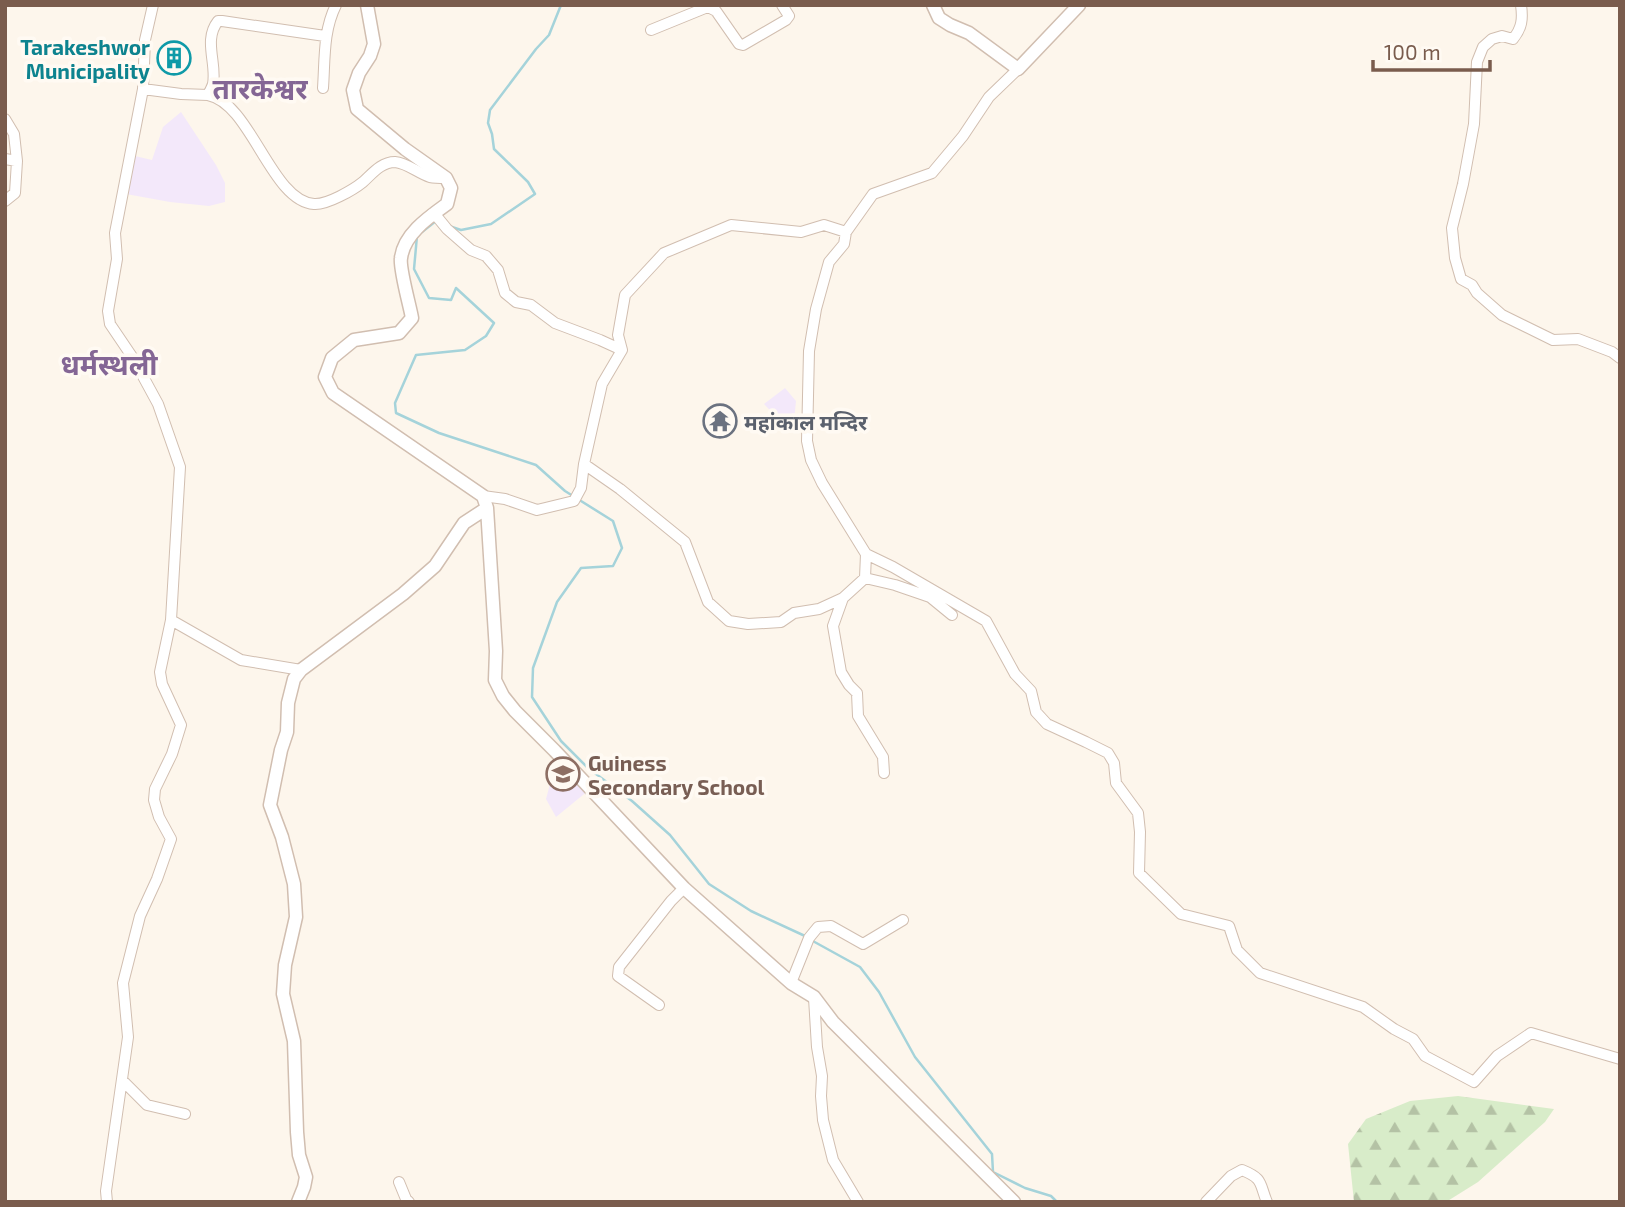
<svg xmlns="http://www.w3.org/2000/svg" width="1625" height="1207" font-family="'Exo 2','Noto Sans Devanagari',sans-serif">
<style>
.education{fill:#f3e8fa}
.forest{fill:url(#forest-firs)}
.lines{fill:none;stroke-linecap:round;stroke-linejoin:round}
.stream{stroke:#a5d3da;stroke-width:2.5}
.minor-casing{stroke:#d1beb0;stroke-width:12}
.tertiary-casing{stroke:#d1beb0;stroke-width:15}
.minor{stroke:#fff;stroke-width:10}
.tertiary{stroke:#fff;stroke-width:12}
.labels{text-anchor:middle;dominant-baseline:central;stroke-width:7;stroke-linejoin:round;paint-order:stroke}
.culture-label{font-size:21px;font-weight:bold;fill:#0d838f;stroke:#fffaf3;text-anchor:end}
.worship-label{font-size:21px;font-weight:bold;fill:#5b616d;stroke:#fffaf3;text-anchor:start}
.education-label{font-size:21px;font-weight:bold;fill:#785e54;stroke:#fffaf3;text-anchor:start}
.district-label{font-size:28px;font-weight:bold;fill:#846695;stroke:#fffaf3}
</style>
<defs>
<pattern id="forest-firs" width="22" height="20" patternUnits="userSpaceOnUse" patternTransform="scale(1.75)"><rect width="22" height="20" fill="#d8ecc9"/><path d="M5 1l3.5 6h-7zM16 11l3.5 6h-7z" fill="#b4c2a5"/></pattern>
</defs>
<rect width="100%" height="100%" fill="#fdf6ec"/>
<path class="education" d="M 181,112 L 216,165 L 225,183 L 225,202 L 209,206 L 170,202 L 126,194 L 135,156 L 152,160 L 163,127 Z
M 785,388 L 796,401 L 794,421 L 787,428 L 764,404 Z
M 557,758 L 589,790 L 556,817 L 546,799 Z"/>
<path class="forest" d="M 1458,1096 L 1554,1109 L 1545,1122 L 1478,1182 L 1446,1202 L 1354,1202 L 1348,1144 L 1366,1119 L 1410,1101 Z"/>
<g class="lines">
<path class="stream" d="M 449,226 L 461,230 L 491,224 L 535,194 L 528,182 L 494,149 L 492,134 L 488,123 L 490,110 L 536,49 L 549,35 L 561,5
M 422,232 L 436,221
M 417,236 L 414,269 L 429,298 L 451,300 L 456,288 L 494,323 L 486,336 L 465,350 L 416,355 L 395,403 L 396,413 L 439,433 L 536,465 L 565,491 L 613,521 L 622,548 L 613,566 L 581,568 L 557,602 L 533,668 L 532,697 L 561,741 L 588,768 L 632,801 L 670,835 L 709,884 L 751,911 L 805,936
M 811,940 L 860,967 L 879,992 L 915,1057 L 992,1154 L 993,1172 L 1025,1188 L 1051,1196 L 1057,1202"/>
<defs>
<path id="minor" d="M 153,5 L 145,40 L 143,89 L 115,233 L 117,259 L 108,311 L 110,324 L 133,358 L 158,404 L 180,467 L 171,620 L 241,660 L 301,670
M 1521,5 C 1523,19 1522,28 1513,39 L 1502,36 L 1492,39 L 1483,47 L 1477,62 L 1474,124 L 1463,184 L 1452,228 L 1455,258 L 1461,279 L 1472,285 L 1477,293 L 1502,315 L 1553,340 L 1578,339 L 1612,352 L 1620,358
M 651,30 L 705,8 L 710,8 L 716,11 L 739,44 L 743,45 L 786,20 L 789,16 L 782,5
M 323,88 C 325,59 323,31 336,5
M 143,89 L 181,94 L 208,95 C 210,91 212,87 213,84 C 217,63 203,40 218,21 L 222,21 L 325,36
M 208,95 C 251,103 271,201 314,204 C 327,205 353,190 363,182 C 372,174 381,162 395,162 C 407,163 418,173 430,177 C 435,178 440,178 446,178
M 5,119 L 14,134 L 17,161 L 15,193 L 5,201
M 5,159 L 17,161
M 432,214 L 438,218 L 447,229 L 471,250 L 486,256 L 498,270 L 505,293 L 516,302 L 531,305 L 555,323 L 600,340 L 622,350
M 584,464 L 620,489 L 685,542 L 708,602 L 729,621 L 748,624 L 781,622 L 794,613 L 819,609 L 843,598
M 483,496 L 505,499 L 537,510 L 574,501 L 581,488 L 584,464 L 602,384 L 622,350 L 618,335 L 625,295 L 664,253 L 731,225 L 801,232 L 824,225 L 846,232
M 866,554 L 893,567 L 986,621 L 1015,674 L 1031,691 L 1036,712 L 1047,724 L 1086,742 L 1108,753 L 1114,763 L 1116,783 L 1138,813 L 1140,832 L 1139,873 L 1181,914 L 1229,926 L 1237,950 L 1260,973 L 1363,1007 L 1394,1029 L 1413,1039 L 1425,1056 L 1474,1082 L 1497,1056 L 1531,1033 L 1620,1059
M 865,578 L 895,585 L 930,597 L 952,615
M 884,773 L 883,757 L 858,716 L 857,693 L 849,685 L 841,672 L 833,626 L 843,598 L 865,578 L 866,554 L 822,483 L 811,460 L 807,441 L 809,351 L 816,309 L 829,262 L 844,244 L 846,232 L 873,194 L 932,173 L 963,136 L 989,97 L 1018,69
M 791,983 L 809,938 L 818,927 L 831,926 L 863,944 L 903,920
M 814,998 L 817,1047 L 822,1076 L 821,1096 L 823,1120 L 833,1160 L 858,1202
M 659,1005 L 618,976 L 619,967 L 671,901 L 684,888
M 122,1080 L 147,1105 L 185,1114
M 399,1182 L 406,1199 L 409,1202
M 107,1202 L 106,1191 L 128,1037 L 123,983 L 140,916 L 157,879 L 171,839 L 159,817 L 154,800 L 155,789 L 172,754 L 181,725 L 162,684 L 160,672 L 171,620
M 1206,1202 L 1231,1176 L 1242,1170 C 1264,1179 1259,1183 1267,1202"/>
<path id="tertiary" d="M 367,5 L 374,44 L 370,56 L 359,73 L 353,90 L 357,109 L 405,149 L 446,178 L 451,188 L 447,204 C 429,217 404,234 401,258 C 399,268 410,306 412,318 L 399,333 L 354,340 L 332,358 L 325,377 L 333,393 L 483,496 L 487,508 L 496,651 L 495,680 L 503,696 L 515,711 L 555,751 L 684,888 L 791,983 L 814,997 L 833,1022 L 1014,1202
M 933,5 L 939,18 L 950,25 L 969,33 L 1018,69 L 1079,5
M 298,1202 L 304,1187 L 306,1177 L 299,1155 L 297,1132 L 294,1041 L 283,994 L 285,965 L 296,917 L 294,884 L 282,837 L 270,805 L 281,750 L 287,732 L 288,703 L 294,679 L 301,670 L 403,594 L 435,566 L 464,523 L 487,508"/>
</defs>
<use href="#minor" class="minor-casing"/>
<use href="#tertiary" class="tertiary-casing"/>
<use href="#minor" class="minor"/>
<use href="#tertiary" class="tertiary"/>
</g>
<defs>
<symbol id="building-ring" viewBox="-11 -11 22 22"><circle r="9.5" fill="#fffaf3" stroke="#0f9aa8" stroke-width="1.5"/><path d="M-4-6H4V6H1V3H-1V6H-4ZM-2.5-4.3h1.7v1.8h-1.7ZM.8-4.3h1.7v1.8H.8ZM-2.5-1h1.7V.8h-1.7ZM.8-1h1.7V.8H.8Z" fill="#0f9aa8"/></symbol>
<symbol id="temple-ring" viewBox="-11 -11 22 22"><circle r="9.5" fill="#fffaf3" stroke="#6b7280" stroke-width="1.5"/><path d="M0-6L5-2H3V0L6.5 2.5H4V6H1.5V3h-3V6H-4V2.5H-6.5L-3 0V-2H-5Z" fill="#6b7280"/></symbol>
<symbol id="school-ring" viewBox="-11 -11 22 22"><circle r="9.5" fill="#fffaf3" stroke="#8d6e63" stroke-width="1.5"/><path d="M0-5L7-2L0 1L-7-2ZM-4 1L0 2.5L4 1V4Q0 6-4 4Z" fill="#8d6e63"/></symbol>
</defs>
<g fill-rule="evenodd">
<use href="#building-ring" x="155" y="39" width="38" height="38"/>
<use href="#temple-ring" x="701" y="402" width="38" height="38"/>
<use href="#school-ring" x="544" y="755" width="38" height="38"/>
</g>
<g class="labels">
<g class="culture-label">
<text x="150" y="46">Tarakeshwor<tspan x="150" dy="24">Municipality</tspan></text>
</g>
<g class="worship-label">
<text x="744" y="421">महांकाल मन्दिर</text>
</g>
<g class="education-label">
<text x="588" y="762">Guiness<tspan x="588" dy="24">Secondary School</tspan></text>
</g>
<g class="district-label">
<text x="260" y="88">तारकेश्वर</text>
<text x="109" y="364">धर्मस्थली</text>
</g>
</g>
<rect width="1625" height="1207" fill="none" stroke="#7a5c4d" stroke-width="14"/>
<path d="M1373 60v10h117v-10" fill="none" stroke="#7a5c4d" stroke-width="3.5"/>
<text x="1384" y="60" font-size="21" fill="#7a5c4d" stroke="#fffaf3" stroke-width="5" paint-order="stroke">100 m</text>
</svg>
